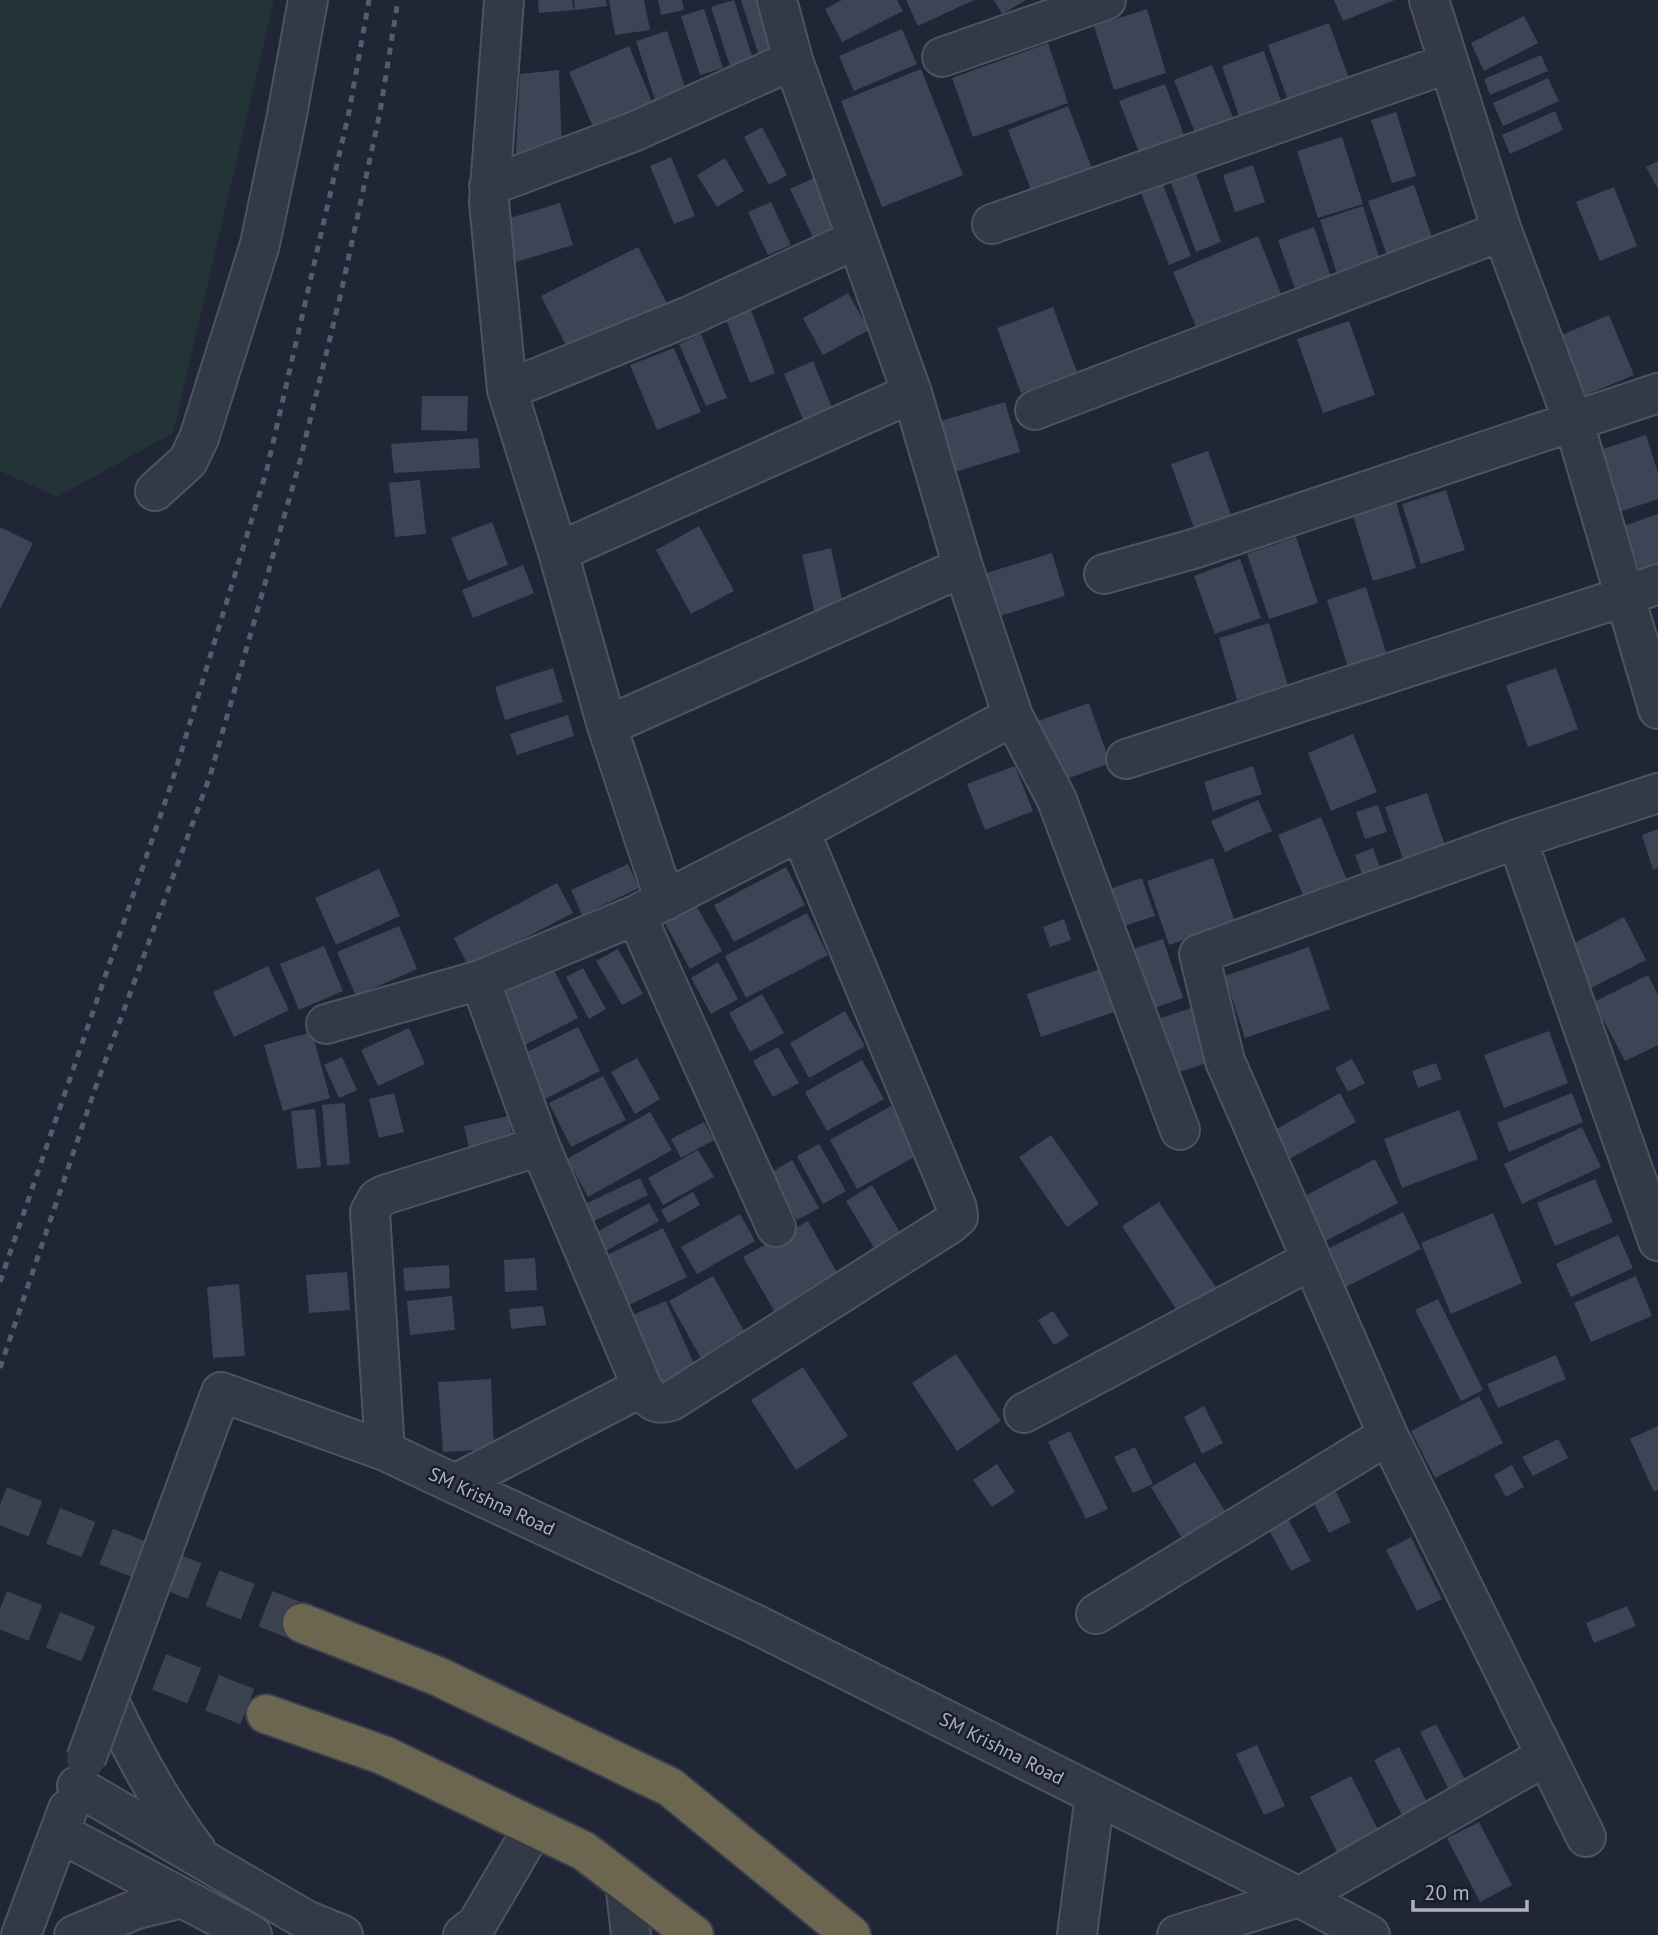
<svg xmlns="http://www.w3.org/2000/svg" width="1658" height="1935" font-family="'PT Sans',sans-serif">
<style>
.green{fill:#233338}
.building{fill:#3d4456}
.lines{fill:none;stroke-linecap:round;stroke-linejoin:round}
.highway-tunnel{stroke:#3c4252;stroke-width:38;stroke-dasharray:38 19;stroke-linecap:butt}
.minor-casing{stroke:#4e5361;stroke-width:42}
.highway-casing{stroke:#3b404e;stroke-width:42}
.minor{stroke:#343946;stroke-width:38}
.highway{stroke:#6c6651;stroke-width:38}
.rail{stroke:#565c6d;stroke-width:5;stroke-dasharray:7 7;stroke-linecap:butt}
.minor-bridge-casing{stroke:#4e5361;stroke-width:42;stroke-linecap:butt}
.minor-bridge{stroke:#343946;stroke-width:38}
.labels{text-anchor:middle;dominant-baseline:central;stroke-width:5;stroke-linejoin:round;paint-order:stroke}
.street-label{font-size:19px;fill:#aeb3c3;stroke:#191e2b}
</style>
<rect width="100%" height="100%" fill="#202636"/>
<path class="green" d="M 0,0 L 274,0 L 173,433 L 57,497 L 0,471 Z"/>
<path class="building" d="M 538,0 L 572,0 L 574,10 L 539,13 Z
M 574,0 L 606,0 L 607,6 L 575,10 Z
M 609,0 L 644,0 L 650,30 L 615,35 Z
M 658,0 L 682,0 L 684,10 L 661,15 Z
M 734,0 L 753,59 L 730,66 L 711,7 Z
M 741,0 L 767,0 L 782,49 L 759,56 Z
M 842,0 L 897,0 L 903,11 L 842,42 L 825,9 Z
M 906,0 L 974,0 L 918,26 Z
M 994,0 L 1026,0 L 1002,14 Z
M 1334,0 L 1395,0 L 1343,21 Z
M 704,9 L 723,68 L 700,75 L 681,16 Z
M 1147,9 L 1166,73 L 1114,90 L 1094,26 Z
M 1524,16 L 1538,43 L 1484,71 L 1471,43 Z
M 1329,23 L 1351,84 L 1290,106 L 1268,45 Z
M 902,29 L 917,64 L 854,91 L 839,56 Z
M 667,31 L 686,90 L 655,100 L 636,41 Z
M 1048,43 L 1068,103 L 973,137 L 952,78 Z
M 629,46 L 653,104 L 594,129 L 569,72 Z
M 1264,51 L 1284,110 L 1242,125 L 1222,66 Z
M 1541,55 L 1548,71 L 1490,95 L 1484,79 Z
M 1212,65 L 1236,125 L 1198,140 L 1174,80 Z
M 921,69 L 963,175 L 882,207 L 841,101 Z
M 559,70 L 562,153 L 515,171 L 520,74 Z
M 1548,78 L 1559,101 L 1503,126 L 1493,103 Z
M 1165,84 L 1187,143 L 1142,160 L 1119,101 Z
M 1068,106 L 1095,176 L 1035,200 L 1008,130 Z
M 1555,111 L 1563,130 L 1510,154 L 1502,135 Z
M 1396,112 L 1416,176 L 1392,183 L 1371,120 Z
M 762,127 L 787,175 L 769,185 L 744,137 Z
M 1342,137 L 1363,204 L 1318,218 L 1297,151 Z
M 671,157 L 695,216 L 674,224 L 650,166 Z
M 725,158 L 744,191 L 717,207 L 697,175 Z
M 1658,161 L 1658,189 L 1646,167 Z
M 1253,165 L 1265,202 L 1235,212 L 1223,175 Z
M 1196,174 L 1221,242 L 1196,252 L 1171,183 Z
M 818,176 L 846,237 L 819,250 L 790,189 Z
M 1163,185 L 1191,256 L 1169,265 L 1141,193 Z
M 1414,185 L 1435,246 L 1389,261 L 1368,201 Z
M 1614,187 L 1637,246 L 1600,261 L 1576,202 Z
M 771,202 L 791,245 L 768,255 L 748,212 Z
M 560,203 L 573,245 L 509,264 L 496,222 Z
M 1363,206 L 1383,269 L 1340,283 L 1320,220 Z
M 1314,227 L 1334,286 L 1298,298 L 1278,240 Z
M 1258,236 L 1284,301 L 1200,336 L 1173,272 Z
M 638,247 L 671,311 L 574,361 L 541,296 Z
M 848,293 L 869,330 L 823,355 L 803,318 Z
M 750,307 L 775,373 L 750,383 L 725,317 Z
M 1053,307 L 1077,372 L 1021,393 L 997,328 Z
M 1609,315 L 1634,375 L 1584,396 L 1559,336 Z
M 1349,321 L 1375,395 L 1323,413 L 1297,339 Z
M 701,334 L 727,398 L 706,406 L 679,344 Z
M 674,348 L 701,412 L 657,430 L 630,365 Z
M 813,361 L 838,422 L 809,434 L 784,374 Z
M 422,396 L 468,396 L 467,431 L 421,430 Z
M 1005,402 L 1020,452 L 949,474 L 934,423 Z
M 1646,435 L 1658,473 L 1658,499 L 1619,512 L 1600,450 Z
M 478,438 L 480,468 L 394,473 L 391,444 Z
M 1208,451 L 1231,515 L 1194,528 L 1171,464 Z
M 420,480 L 426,534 L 395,537 L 389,483 Z
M 1446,490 L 1465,550 L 1421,564 L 1402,504 Z
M 1396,502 L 1416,568 L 1373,581 L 1353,516 Z
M 1658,514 L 1658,579 L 1645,584 L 1624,526 Z
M 492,522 L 508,565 L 468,581 L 451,538 Z
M 699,526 L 734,591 L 691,614 L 656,550 Z
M 0,527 L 33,543 L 0,609 Z
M 1296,537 L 1318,603 L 1269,619 L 1247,554 Z
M 831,548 L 846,618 L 817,624 L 802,555 Z
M 1052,553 L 1065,596 L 984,621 L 970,578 Z
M 1240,559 L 1261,618 L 1215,634 L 1194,576 Z
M 523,565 L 534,593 L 473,618 L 462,590 Z
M 1366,587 L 1388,659 L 1349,671 L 1327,600 Z
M 1269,623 L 1288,686 L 1237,700 L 1219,638 Z
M 553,668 L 563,702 L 505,720 L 495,687 Z
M 1556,668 L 1578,729 L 1528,747 L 1506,685 Z
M 1089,703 L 1110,763 L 1056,783 L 1035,722 Z
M 568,715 L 574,736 L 517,755 L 510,734 Z
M 1353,734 L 1377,792 L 1331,811 L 1308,753 Z
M 1015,766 L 1033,811 L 985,830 L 967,784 Z
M 1253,766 L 1262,794 L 1213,811 L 1204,782 Z
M 1427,793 L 1447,851 L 1405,865 L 1385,807 Z
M 1258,800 L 1272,831 L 1225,852 L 1211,821 Z
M 1378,805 L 1387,832 L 1365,839 L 1356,812 Z
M 1321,817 L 1348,883 L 1305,900 L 1278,835 Z
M 1658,829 L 1658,868 L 1653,870 L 1642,835 Z
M 1373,848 L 1384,878 L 1366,885 L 1355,855 Z
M 1213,858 L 1235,922 L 1169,945 L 1147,881 Z
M 628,864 L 639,888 L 582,915 L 571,890 Z
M 786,867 L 805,905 L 734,942 L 714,905 Z
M 379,869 L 400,916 L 336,945 L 315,898 Z
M 1142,878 L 1155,916 L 1124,926 L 1112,888 Z
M 557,883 L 573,913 L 469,967 L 454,938 Z
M 695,903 L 722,951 L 690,969 L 663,920 Z
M 807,913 L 828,955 L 746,998 L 725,956 Z
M 1624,917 L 1646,960 L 1583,992 L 1561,950 Z
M 1064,919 L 1071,940 L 1050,947 L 1043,927 Z
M 399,926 L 417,969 L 356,996 L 337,952 Z
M 1163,939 L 1183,998 L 1137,1014 L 1117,954 Z
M 324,946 L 343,991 L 299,1010 L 280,964 Z
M 1309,947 L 1330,1009 L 1245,1038 L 1225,976 Z
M 618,949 L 643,994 L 622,1005 L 596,961 Z
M 718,962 L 738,999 L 711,1014 L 691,978 Z
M 268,966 L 289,1010 L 234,1037 L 213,992 Z
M 553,968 L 578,1018 L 517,1049 L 492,998 Z
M 583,968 L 606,1009 L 589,1019 L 566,977 Z
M 1100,969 L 1114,1012 L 1041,1037 L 1027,994 Z
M 1648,975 L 1658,995 L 1658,1045 L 1625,1061 L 1594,1002 Z
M 762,994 L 784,1033 L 750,1052 L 729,1013 Z
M 1191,1008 L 1210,1062 L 1173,1074 L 1155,1020 Z
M 845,1011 L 865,1046 L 809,1078 L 790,1043 Z
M 578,1027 L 600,1071 L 545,1099 L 523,1054 Z
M 409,1028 L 425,1064 L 378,1086 L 361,1050 Z
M 1549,1031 L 1568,1083 L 1504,1108 L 1484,1055 Z
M 312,1032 L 330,1098 L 283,1111 L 264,1045 Z
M 778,1047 L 799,1083 L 773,1097 L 753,1061 Z
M 342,1057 L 357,1090 L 339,1098 L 324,1065 Z
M 637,1058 L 660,1099 L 635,1114 L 611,1072 Z
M 1352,1059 L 1365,1083 L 1348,1092 L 1335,1068 Z
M 862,1060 L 884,1099 L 827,1131 L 805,1092 Z
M 1436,1063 L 1442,1079 L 1418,1088 L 1412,1071 Z
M 603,1076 L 626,1120 L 571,1147 L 549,1103 Z
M 394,1093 L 404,1132 L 379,1138 L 369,1099 Z
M 1340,1093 L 1356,1122 L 1282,1163 L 1266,1135 Z
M 1572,1093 L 1583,1122 L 1509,1152 L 1497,1123 Z
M 345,1103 L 350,1164 L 327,1166 L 322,1105 Z
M 891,1106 L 918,1155 L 857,1189 L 830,1140 Z
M 315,1109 L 321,1167 L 297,1169 L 291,1111 Z
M 1459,1110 L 1478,1159 L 1402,1188 L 1384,1139 Z
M 650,1112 L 672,1150 L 588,1197 L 567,1159 Z
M 508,1116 L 513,1138 L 469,1148 L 464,1126 Z
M 704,1122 L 714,1140 L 681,1158 L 671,1139 Z
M 1582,1127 L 1601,1167 L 1522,1204 L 1504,1164 Z
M 1051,1135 L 1099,1204 L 1067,1227 L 1019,1157 Z
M 819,1144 L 846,1191 L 823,1204 L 797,1156 Z
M 698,1150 L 714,1177 L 663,1205 L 648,1178 Z
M 1375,1159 L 1398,1203 L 1322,1243 L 1299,1199 Z
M 792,1160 L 819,1208 L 797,1220 L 770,1173 Z
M 640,1178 L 648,1195 L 592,1222 L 583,1205 Z
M 1595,1179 L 1613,1222 L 1555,1246 L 1537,1203 Z
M 872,1185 L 906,1243 L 880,1258 L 846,1201 Z
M 693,1192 L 700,1205 L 668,1223 L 661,1210 Z
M 1159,1202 L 1225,1301 L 1187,1326 L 1122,1226 Z
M 649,1203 L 659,1221 L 606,1251 L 595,1233 Z
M 1403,1212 L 1421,1249 L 1344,1288 L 1325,1250 Z
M 1493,1213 L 1522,1283 L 1451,1314 L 1421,1243 Z
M 740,1214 L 755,1241 L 697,1274 L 681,1247 Z
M 808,1221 L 840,1278 L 776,1314 L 743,1257 Z
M 663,1228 L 687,1277 L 629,1305 L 605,1256 Z
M 1618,1235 L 1633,1268 L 1571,1297 L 1556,1264 Z
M 535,1258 L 537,1290 L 505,1292 L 504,1260 Z
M 449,1265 L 450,1288 L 405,1291 L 403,1268 Z
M 347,1272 L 350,1310 L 309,1313 L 306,1275 Z
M 713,1276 L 747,1336 L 703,1362 L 669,1301 Z
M 1636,1276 L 1652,1316 L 1591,1342 L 1574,1303 Z
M 239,1284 L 245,1356 L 213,1358 L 207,1287 Z
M 452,1296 L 455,1330 L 410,1335 L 407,1301 Z
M 1438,1299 L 1483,1390 L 1461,1401 L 1415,1310 Z
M 666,1301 L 696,1368 L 655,1387 L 623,1319 Z
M 543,1306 L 546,1325 L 511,1329 L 509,1309 Z
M 1053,1311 L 1069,1336 L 1054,1345 L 1038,1320 Z
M 956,1354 L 1001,1421 L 957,1451 L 912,1383 Z
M 1556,1355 L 1566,1379 L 1498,1408 L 1487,1384 Z
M 803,1367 L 848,1436 L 796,1470 L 751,1400 Z
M 491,1379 L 494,1449 L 443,1452 L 438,1382 Z
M 1479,1396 L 1503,1443 L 1435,1478 L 1411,1431 Z
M 1204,1406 L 1223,1443 L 1202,1454 L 1184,1417 Z
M 1658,1426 L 1658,1490 L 1654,1492 L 1630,1439 Z
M 1070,1431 L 1108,1509 L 1086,1519 L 1048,1442 Z
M 1558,1439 L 1568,1458 L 1533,1476 L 1522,1457 Z
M 1135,1447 L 1153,1484 L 1133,1493 L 1114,1457 Z
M 1195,1462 L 1231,1521 L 1187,1547 L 1151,1487 Z
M 997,1464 L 1015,1492 L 992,1507 L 973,1480 Z
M 1512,1465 L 1524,1487 L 1506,1497 L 1494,1475 Z
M 1334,1488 L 1351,1522 L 1329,1533 L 1312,1500 Z
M 1288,1519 L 1311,1561 L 1291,1571 L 1269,1530 Z
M 1411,1537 L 1442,1599 L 1417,1611 L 1386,1550 Z
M 1627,1606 L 1636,1626 L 1594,1643 L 1586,1623 Z
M 1436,1724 L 1468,1785 L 1451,1794 L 1420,1732 Z
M 1257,1745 L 1285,1806 L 1264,1815 L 1236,1754 Z
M 1399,1747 L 1432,1812 L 1407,1825 L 1374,1760 Z
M 1351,1776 L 1381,1836 L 1339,1856 L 1310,1797 Z
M 1479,1822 L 1512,1885 L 1480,1902 L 1447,1838 Z"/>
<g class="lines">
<path class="highway-tunnel" d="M 0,1505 L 302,1623
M 0,1609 L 266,1714"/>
<defs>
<path id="minor" d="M 504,0 L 489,202 L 507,390 L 558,552 L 607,726 L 665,901
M 777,0 L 793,60 L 912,393 L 963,567 L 1013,716 L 1057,800 L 1180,1130
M 1429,0 L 1502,231 L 1574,423 L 1658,709
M 942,57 L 1106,0
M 489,186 L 633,132 L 793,60
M 992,224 L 1449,63
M 507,390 L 689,316 L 857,239
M 1035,410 L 1502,231
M 155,491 L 188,461 L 199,438 L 241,305 L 260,244 L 286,120 L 308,0
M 558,552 L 912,393
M 1104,574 L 1193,549 L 1658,393
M 607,726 L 963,567
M 1126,759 L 1626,596 L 1658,584
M 1517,839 L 1658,1241
M 480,980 L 540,1146 L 642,1387 C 650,1400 655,1406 671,1401 L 950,1224 L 958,1217 L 957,1208 L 800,831
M 326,1024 L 480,980 L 636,915
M 776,1227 L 636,915 L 800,831 L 1013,716
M 1024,1413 L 1311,1260
M 385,1451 L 370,1212 L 377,1199 L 384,1195 L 540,1146
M 189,1479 L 221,1392 L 385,1451 L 455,1484 L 755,1624 L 1299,1897 L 1370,1935
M 455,1484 L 642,1387
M 1096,1614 L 1388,1435
M 108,1699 C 133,1752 160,1803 196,1850
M 77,1786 L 306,1920 L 343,1935
M 60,1833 L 252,1935
M 1586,1837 L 1388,1435 L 1225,1061 L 1199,954 L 1517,839 L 1658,793
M 625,1882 L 631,1935
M 21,1935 L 68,1809
M 74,1935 L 137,1909 L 182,1898
M 463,1935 L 477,1924 L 534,1827
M 1077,1935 L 1095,1795
M 1177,1935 L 1299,1897 L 1546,1756"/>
<path id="highway" d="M 302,1623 L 437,1676 L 670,1787 L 851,1935
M 266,1714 L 383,1755 L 584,1851 L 694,1935"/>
</defs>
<use href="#minor" class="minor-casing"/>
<use href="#highway" class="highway-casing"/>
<use href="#minor" class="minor"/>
<use href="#highway" class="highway"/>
<path class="rail" d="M 0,1282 L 172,782 L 267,469 L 349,112 L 369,0
M 0,1368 L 96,1086 L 210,776 L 300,461 L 341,293 L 380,112 L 398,0"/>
<defs>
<path id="minor-bridge" d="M 86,1759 L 189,1479"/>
</defs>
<use href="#minor-bridge" class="minor-bridge-casing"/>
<use href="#minor-bridge" class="minor-bridge"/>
</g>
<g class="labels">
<g class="street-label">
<text transform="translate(492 1501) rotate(25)">SM Krishna Road</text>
<text transform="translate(1002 1748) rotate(27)">SM Krishna Road</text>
</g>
</g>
<path d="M1413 1900v10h114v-10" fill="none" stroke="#aeb3c3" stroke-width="3.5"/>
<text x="1424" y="1900" font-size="21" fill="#aeb3c3" stroke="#191e2b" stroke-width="5" paint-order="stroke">20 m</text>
</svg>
